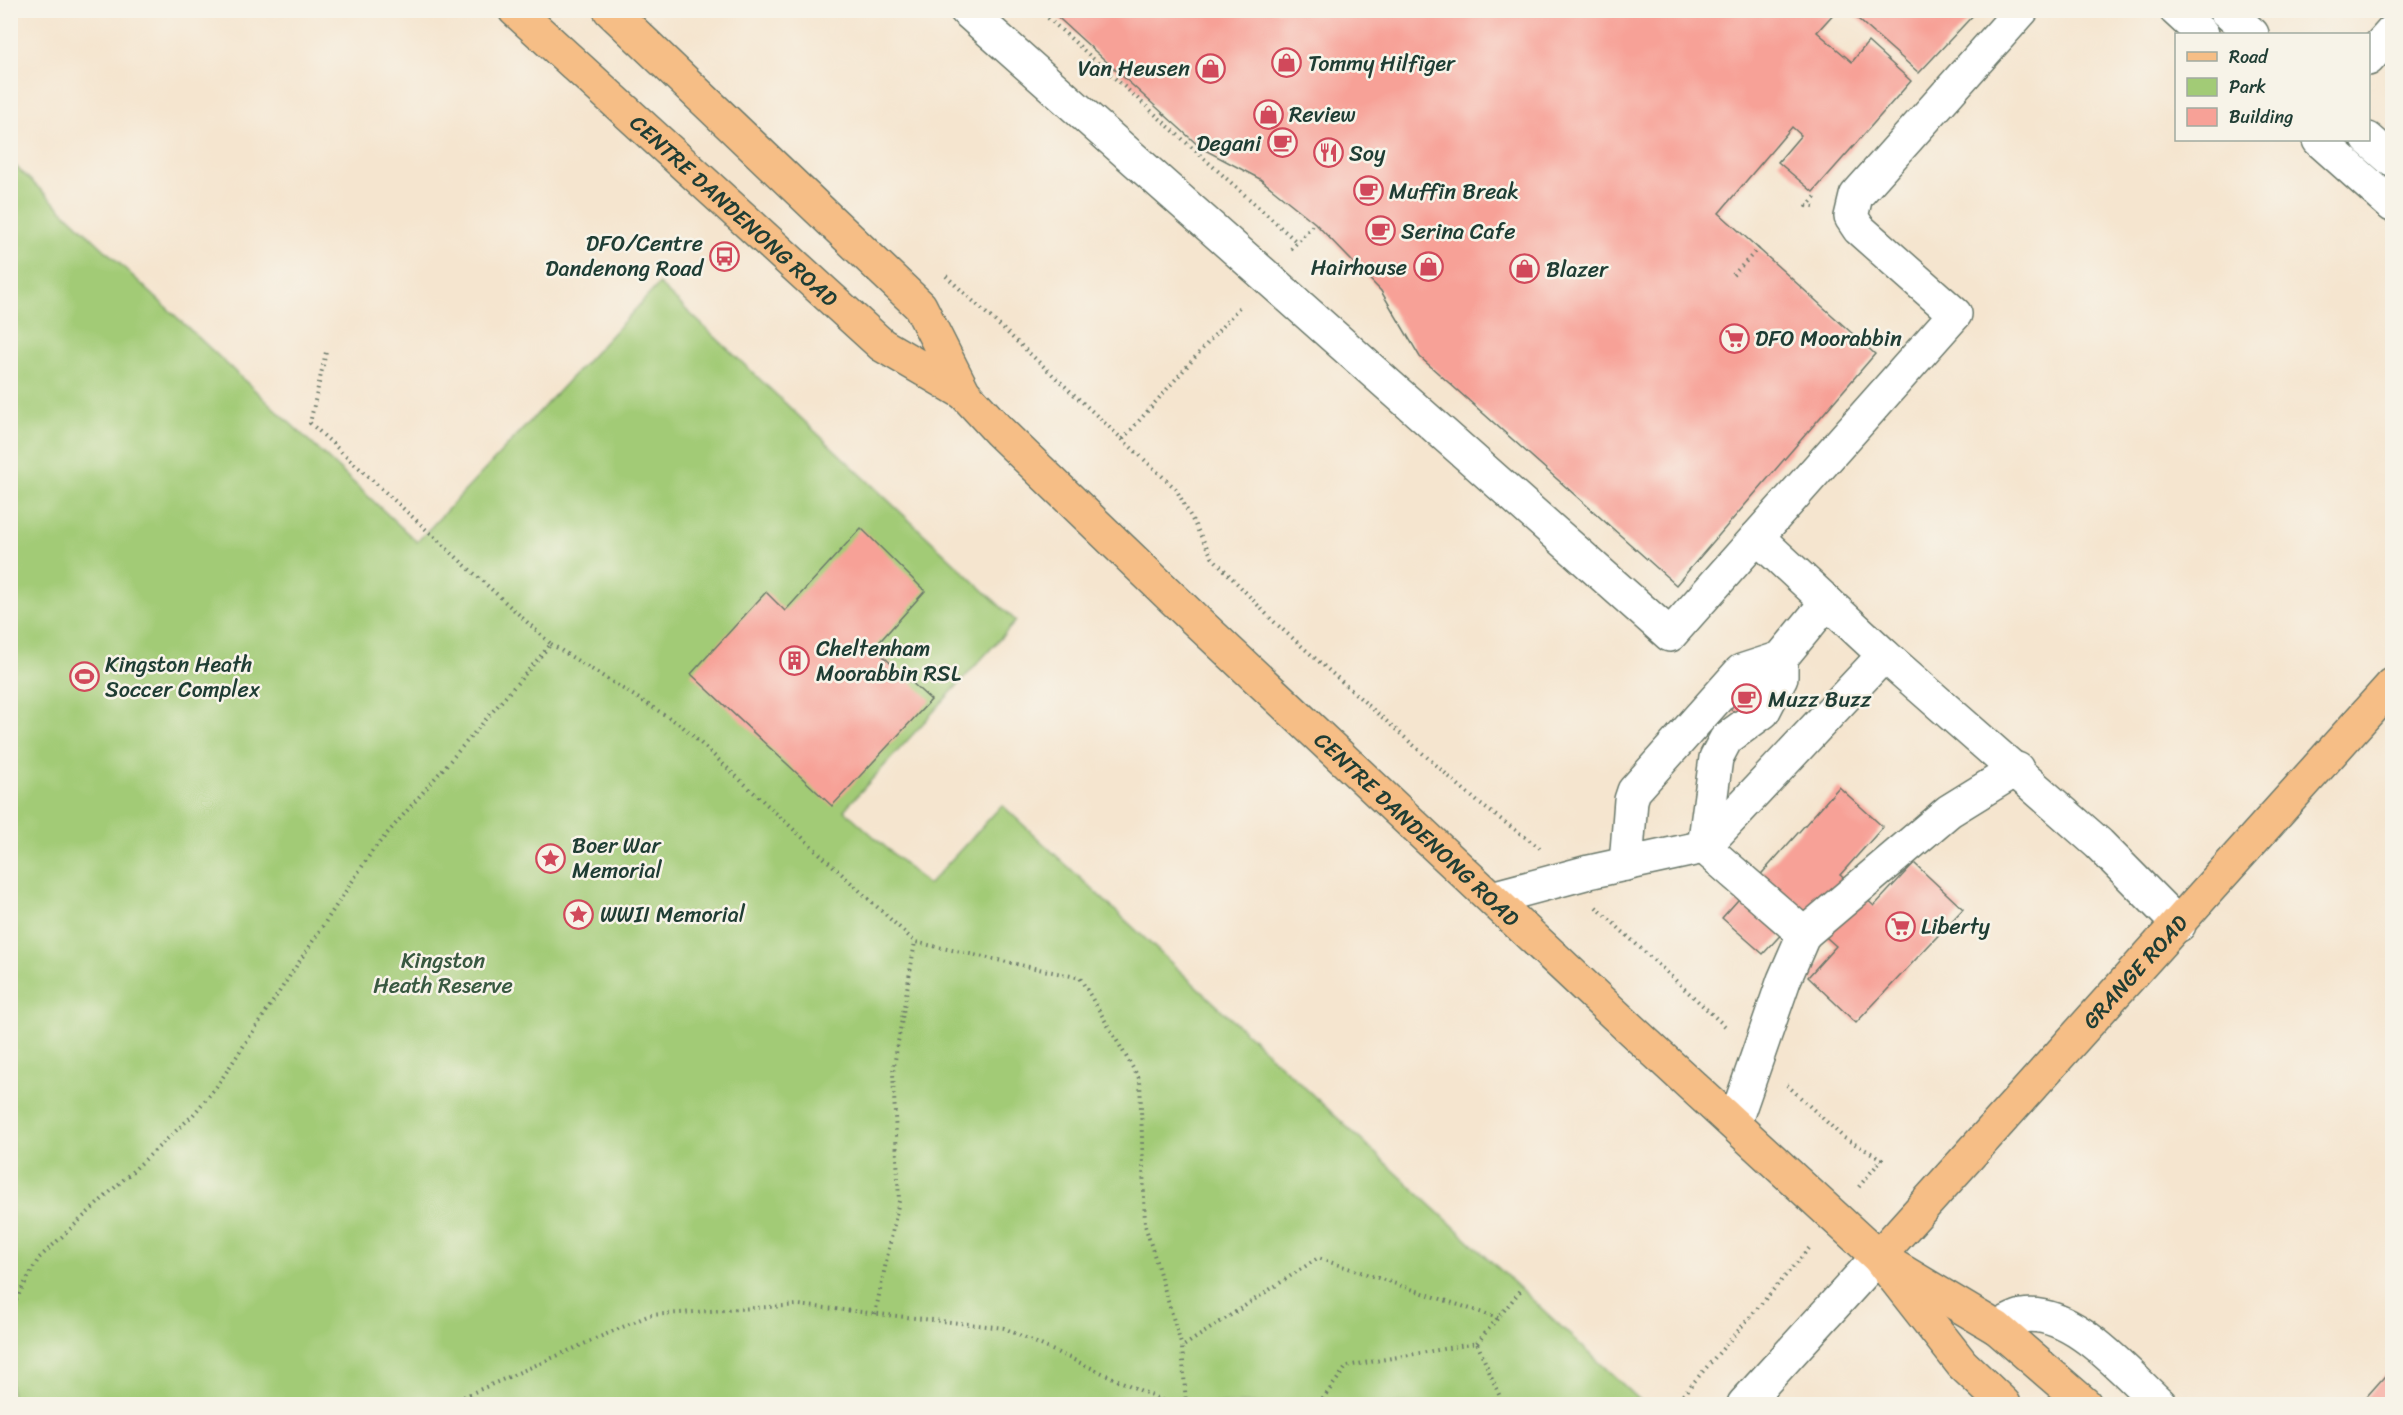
<svg xmlns="http://www.w3.org/2000/svg" width="2403" height="1415" viewBox="0 0 2403 1415" font-family="Sriracha,sans-serif">
<rect width="100%" height="100%" fill="#f7f3e8"/>
<filter id="ink" filterUnits="userSpaceOnUse"><feTurbulence type="fractalNoise" baseFrequency=".0167" numOctaves="2"/><feDisplacementMap in="SourceGraphic" scale="12" xChannelSelector="R" yChannelSelector="G"/><feConvolveMatrix kernelMatrix="1 2 1 2 8 2 1 2 1" color-interpolation-filters="sRGB"/></filter>
<filter id="wash" filterUnits="userSpaceOnUse"><feTurbulence type="fractalNoise" baseFrequency=".008" numOctaves="4" result="noise"/><feDisplacementMap in="SourceGraphic" scale="24" xChannelSelector="R" yChannelSelector="G"/><feGaussianBlur stdDeviation="1.35" result="paint"/><feColorMatrix in="noise" values="0 0 0 0 0 0 0 0 0 0 0 0 0 0 0 0 0 1.4 0 .05"/><feComposite in="paint" operator="in"/></filter>
<g filter="url(#wash)">
<rect width="100%" height="100%" fill="#f5e5cf"/>
<polygon fill="#a2cb76" stroke="#608455" stroke-width="1.5" points="11,162 417,542 659,284 1016,621 844,810 928,885 1002,805 1644,1404 11,1404"/>
<g id="blocks">
<g fill="#f7a197">
<polygon points="1050,10 1837,10 1817,32 1852,62 1868,42 1911,81 1813,192 1778,162 1801,135 1792,127 1719,213 1875,354 1676,585 1420,357 1381,291 1315,223 1260,179 1201,148"/>
<polygon points="1852,10 1978,10 1919,73 1850,12"/>
<polygon points="861,528 925,591 874,648 931,700 832,806 691,674 766,592 785,611"/>
<polygon points="1753,678 1767,692 1743,719 1726,706"/>
<polygon points="1839,787 1883,827 1840,875 1874,906 1914,863 1963,909 1856,1023 1808,977 1836,946 1800,914 1763,954 1722,918"/>
<polygon points="2392,1368 2392,1404 2360,1404"/>
</g>
</g>
</g>
<g filter="url(#ink)">
<use href="#blocks" fill-opacity="0" stroke="#6a786a" stroke-width="1.5"/>
<g fill="none" stroke-linecap="round" stroke-linejoin="round">
<defs>
<g id="minor">
<polyline points="966,10 1670,635 1955,314 1859,229 1851,217 1856,196 2022,10"/>
<polyline points="2176,10 2202,34"/>
<polyline points="2225,10 2252,34"/>
<polyline points="2368,59 2392,32"/>
<polyline points="2368,139 2392,160"/>
<polyline points="2319,140 2392,205"/>
<polyline points="1884,655 2099,844 2179,925"/>
<polyline points="1704,847 1716,758 1726,739 1763,712 1781,677 1781,658"/>
<polyline points="1704,847 1804,934"/>
<polyline points="1626,864 1631,800 1634,791 1741,671 1781,658 1827,602"/>
<polyline points="1492,898 1589,872 1704,847 1884,655 1757,537"/>
<polyline points="1734,1124 1784,980 1804,934 1949,811 2017,769"/>
<path d="M1997,1328C2004,1324 2014,1318 2022,1316C2073,1308 2126,1374 2160,1404"/>
<polyline points="1744,1404 1878,1257"/>
</g>
<g id="major">
<path id="s1" d="M515,10L882,345L964,393"/>
<path id="s2" d="M610,10L920,306L964,393L999,431L1188,613L1626,1025L1878,1257L1962,1364L2004,1404"/>
<path id="s3" d="M1878,1257L2392,685"/>
<polyline points="1895,1267 1997,1328 2085,1404"/>
</g>
</defs>
<use href="#minor" stroke="#6a786a" stroke-width="36"/>
<use href="#major" stroke="#6a786a" stroke-width="36"/>
<g stroke="#6a786a" stroke-width="4" stroke-dasharray="1.5 4.5" stroke-linecap="butt">
<polyline points="1039,10 1297,242"/>
<polyline points="1814,207 1807,206 1817,195"/>
<polyline points="1291,249 1315,223"/>
<polyline points="1733,275 1759,248"/>
<polyline points="946,276 1176,489 1212,557 1272,620 1480,804 1540,848"/>
<polyline points="1123,439 1242,304"/>
<polyline points="551,644 681,725 915,942"/>
<polyline points="1596,907 1727,1028"/>
<polyline points="1787,1085 1844,1138 1882,1159 1857,1189"/>
<polyline points="10,1310 39,1258 193,1115 217,1086 373,850 551,644 310,423 326,352"/>
<polyline points="875,1314 899,1201 893,1072 915,942 1080,978 1140,1080 1145,1225 1182,1347"/>
<polyline points="1477,1343 1521,1290"/>
<polyline points="447,1404 650,1315 799,1305 1004,1328 1170,1404"/>
<polyline points="1186,1404 1182,1347 1318,1258 1498,1318"/>
<polyline points="1319,1404 1347,1366 1477,1343 1503,1404"/>
<polyline points="1675,1404 1811,1246"/>
</g>
<use href="#minor" stroke="#fff" stroke-width="33"/>
<use href="#major" stroke="#f6be86" stroke-width="33"/>
</g>
</g>
<defs>
<symbol id="shop-ring" viewBox="-11 -11 22 22"><circle r="9.5" fill="#f7f3e8" stroke="#d1495b" stroke-width="1.5"/><path d="M-5-2.5h2.3a2.7 3.5 0 0 1 5.4 0H5L5.5 6h-11ZM-1.5-2.5h3a1.5 2.3 0 0 0-3 0Z" fill="#d1495b"/></symbol>
<symbol id="cafe-ring" viewBox="-11 -11 22 22"><circle r="9.5" fill="#f7f3e8" stroke="#d1495b" stroke-width="1.5"/><path d="M-5.5-4.5H6V0H3Q3 3.5 0 3.5H-2.5Q-5.5 3.5-5.5 0ZM3-3.2v2h1.7v-2ZM-6 4.5H4V6H-6Z" fill="#d1495b"/></symbol>
<symbol id="restaurant-ring" viewBox="-11 -11 22 22"><circle r="9.5" fill="#f7f3e8" stroke="#d1495b" stroke-width="1.5"/><path d="M-5-6h1v4h1v-4h1v4h1v-4h1v5L-1.5 .5V6h-2V.5L-5-1ZM5-6V6H3V1.5H1.5Q1.5-4 5-6Z" fill="#d1495b"/></symbol>
<symbol id="bus-ring" viewBox="-11 -11 22 22"><circle r="9.5" fill="#f7f3e8" stroke="#d1495b" stroke-width="1.5"/><path d="M-5-6H5V4H4V6H2V4H-2V6H-4V4H-5ZM-3.5-4V0h7V-4ZM-3.5 1.2v1.5H-2V1.2ZM2 1.2v1.5H3.5V1.2Z" fill="#d1495b"/></symbol>
<symbol id="supermarket-ring" viewBox="-11 -11 22 22"><circle r="9.5" fill="#f7f3e8" stroke="#d1495b" stroke-width="1.5"/><path d="M-6-5.5h2.5l.6 2H6L4.5 2H-2.5L-4.4-4H-6ZM-1.5 3.2a1.3 1.3 0 1 0 .1 0ZM3 3.2a1.3 1.3 0 1 0 .1 0Z" fill="#d1495b"/></symbol>
<symbol id="building-ring" viewBox="-11 -11 22 22"><circle r="9.5" fill="#f7f3e8" stroke="#d1495b" stroke-width="1.5"/><path d="M-4-6H4V6H1V3H-1V6H-4ZM-2.5-4.3h1.7v1.8h-1.7ZM.8-4.3h1.7v1.8H.8ZM-2.5-1h1.7V.8h-1.7ZM.8-1h1.7V.8H.8Z" fill="#d1495b"/></symbol>
<symbol id="stadium-ring" viewBox="-11 -11 22 22"><circle r="9.5" fill="#f7f3e8" stroke="#d1495b" stroke-width="1.5"/><path d="M0-5a6.5 5 0 1 0 0 10a6.5 5 0 1 0 0-10ZM-3.5-1.8h7v3.6h-7Z" fill="#d1495b"/></symbol>
<symbol id="sight-ring" viewBox="-11 -11 22 22"><circle r="9.5" fill="#f7f3e8" stroke="#d1495b" stroke-width="1.5"/><path d="M0-6L1.8-2.2L6-1.7L2.9 1.2L3.7 5.4L0 3.3L-3.7 5.4L-2.9 1.2L-6-1.7L-1.8-2.2Z" fill="#d1495b"/></symbol>
</defs>
<g fill-rule="evenodd">
<use href="#shop-ring" x="1270" y="46" width="33" height="33"/>
<use href="#shop-ring" x="1194" y="52" width="33" height="33"/>
<use href="#shop-ring" x="1252" y="98" width="33" height="33"/>
<use href="#cafe-ring" x="1266" y="126" width="33" height="33"/>
<use href="#restaurant-ring" x="1312" y="136" width="33" height="33"/>
<use href="#cafe-ring" x="1352" y="174" width="33" height="33"/>
<use href="#cafe-ring" x="1364" y="214" width="33" height="33"/>
<use href="#bus-ring" x="708" y="240" width="33" height="33"/>
<use href="#shop-ring" x="1412" y="250" width="33" height="33"/>
<use href="#shop-ring" x="1508" y="252" width="33" height="33"/>
<use href="#supermarket-ring" x="1718" y="322" width="33" height="33"/>
<use href="#building-ring" x="778" y="644" width="33" height="33"/>
<use href="#stadium-ring" x="68" y="660" width="33" height="33"/>
<use href="#cafe-ring" x="1730" y="682" width="33" height="33"/>
<use href="#sight-ring" x="534" y="842" width="33" height="33"/>
<use href="#sight-ring" x="562" y="898" width="33" height="33"/>
<use href="#supermarket-ring" x="1884" y="910" width="33" height="33"/>
</g>
<g text-anchor="middle" dominant-baseline="central" stroke-width="5" stroke-linejoin="round" paint-order="stroke">
<g font-size="22" fill="#1f3d34" stroke="#f7f3e8" text-anchor="start">
<text x="1308" y="63">Tommy Hilfiger</text>
<text x="1190" y="68" text-anchor="end">Van Heusen</text>
<text x="1289" y="114">Review</text>
<text x="1261" y="143" text-anchor="end">Degani</text>
<text x="1349" y="153">Soy</text>
<text x="1389" y="191">Muffin Break</text>
<text x="1401" y="231">Serina Cafe</text>
<text x="703" y="243" text-anchor="end">DFO/Centre<tspan x="703" dy="25">Dandenong Road</tspan></text>
<text x="1407" y="267" text-anchor="end">Hairhouse</text>
<text x="1546" y="269">Blazer</text>
<text x="1755" y="338">DFO Moorabbin</text>
<text x="816" y="648">Cheltenham<tspan x="816" dy="25">Moorabbin RSL</tspan></text>
<text x="105" y="664">Kingston Heath<tspan x="105" dy="25">Soccer Complex</tspan></text>
<text x="1768" y="699">Muzz Buzz</text>
<text x="572" y="845">Boer War<tspan x="572" dy="25">Memorial</tspan></text>
<text x="600" y="914">WWII Memorial</text>
<text x="1921" y="926">Liberty</text>
</g>
<g font-size="22" fill="#1f3d34" stroke="#f7f3e8">
<text stroke="none"><textPath href="#s1" startOffset="297">CENTRE DANDENONG ROAD</textPath></text>
<text stroke="none"><textPath href="#s2" startOffset="1155">CENTRE DANDENONG ROAD</textPath></text>
<text stroke="none"><textPath href="#s3" startOffset="384">GRANGE ROAD</textPath></text>
</g>
<g font-size="22" fill="#395941" stroke="#f7f3e8">
<text x="443" y="960">Kingston<tspan x="443" dy="25">Heath Reserve</tspan></text>
</g>
</g>
<rect width="2403" height="1415" fill="none" stroke="#f7f3e8" stroke-width="36"/>
<rect x="2175" y="33" width="195" height="108" fill="#f7f3e8" stroke="#a1aaa0" stroke-width="1.5"/>
<rect x="2187" y="52" width="30" height="9" fill="#f6be86" stroke="#a1aaa0" stroke-width="1.5"/>
<text x="2229" y="63" font-size="18" fill="#1f3d34">Road</text>
<rect x="2187" y="78" width="30" height="18" fill="#a2cb76" stroke="#a1aaa0" stroke-width="1.5"/>
<text x="2229" y="93" font-size="18" fill="#1f3d34">Park</text>
<rect x="2187" y="108" width="30" height="18" fill="#f7a197" stroke="#a1aaa0" stroke-width="1.5"/>
<text x="2229" y="123" font-size="18" fill="#1f3d34">Building</text>
</svg>
